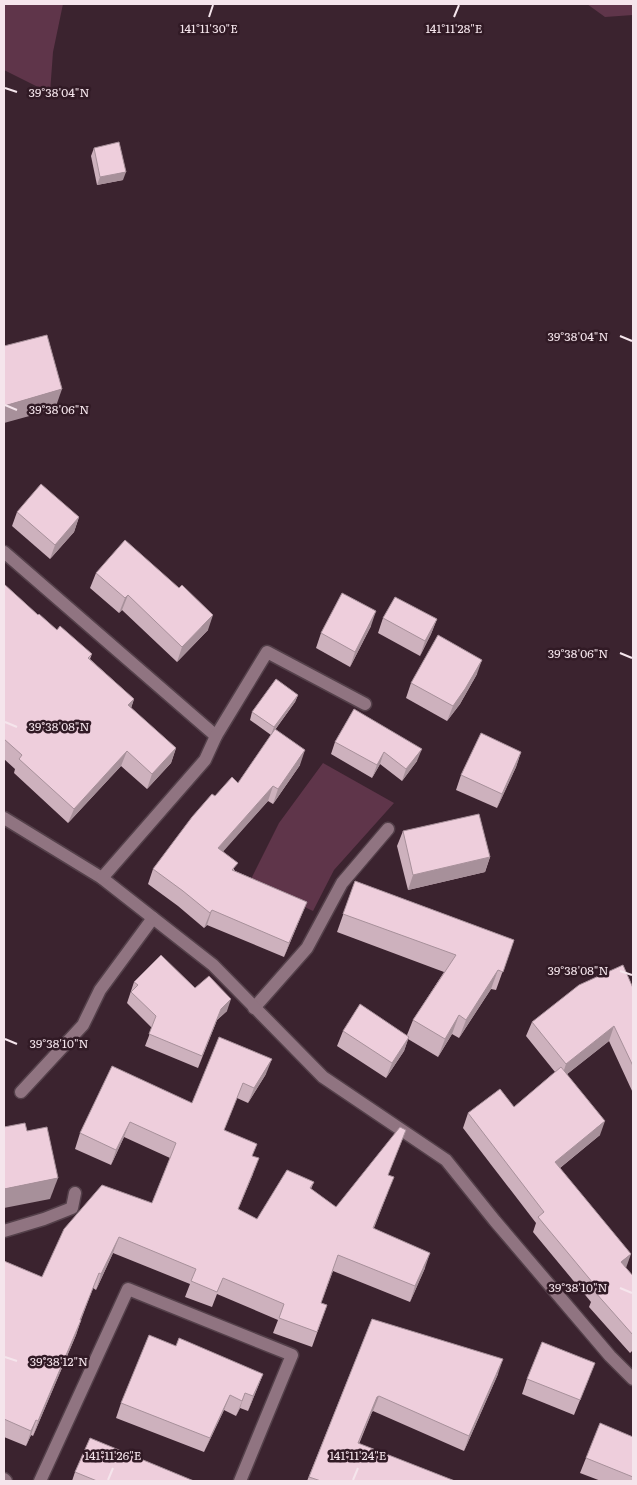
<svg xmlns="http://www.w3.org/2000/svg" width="637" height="1485" viewBox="0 0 637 1485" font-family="Literata,serif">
<rect width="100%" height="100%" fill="#3b232f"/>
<g fill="#5f354a">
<polygon points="4,4 63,4 53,52 50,93 4,70"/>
<polygon points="587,4 633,4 633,15 605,17"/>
<polygon points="323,763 394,803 334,870 313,911 250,881 279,823"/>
</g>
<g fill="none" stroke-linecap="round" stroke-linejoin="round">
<defs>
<g id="lane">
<polyline points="254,1008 307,948 342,883 388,829"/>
<polyline points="21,1092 83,1025 100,990 153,918"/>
<polyline points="4,1231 44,1219 72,1208 75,1193"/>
</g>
<g id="street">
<polyline points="4,552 216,736"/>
<polyline points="4,818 102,878 213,965 323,1077 446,1160 495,1221 610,1356 633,1379"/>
<polyline points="102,878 205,760 216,736 267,652 365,704"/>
<polyline points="40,1481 128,1289 292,1355 240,1481"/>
</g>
<polyline id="secondary" points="4,1479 6,1481"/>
</defs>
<use href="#lane" stroke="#54404a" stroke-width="15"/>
<use href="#street" stroke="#54404a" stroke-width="15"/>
<use href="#secondary" stroke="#54404a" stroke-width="15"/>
<use href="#lane" stroke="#907481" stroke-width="12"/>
<use href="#street" stroke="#907481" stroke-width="12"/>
<use href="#secondary" stroke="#907481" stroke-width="12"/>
</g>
<g fill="#cdb1bd">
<polygon points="94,148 123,180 97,185 91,156"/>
<polygon points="17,512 79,517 74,532 50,559 12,526"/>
<polygon points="96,573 208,630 177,662 122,610 119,613 90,588"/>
<polygon points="4,584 38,615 57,630 92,654 90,659 134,699 131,708 176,748 171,763 147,789 121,766 68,823 14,773 15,769 4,759"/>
<polygon points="383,618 437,619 431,634 420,656 378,633"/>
<polygon points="371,626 350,667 316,648 321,633"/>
<polygon points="477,674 460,704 447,721 406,698 411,683"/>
<polygon points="298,695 295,702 275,730 300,765 273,804 268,801 223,851 235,871 307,902 284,957 207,925 204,928 178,906 148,884 153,869 215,796 238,783 271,735 250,720 252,712"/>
<polygon points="354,709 417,761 402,781 380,764 372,778 331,754 335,742"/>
<polygon points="521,752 516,767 497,808 456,790 461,775"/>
<polygon points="403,831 490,857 485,872 408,890 397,846"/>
<polygon points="355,881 514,940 496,990 491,989 459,1038 452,1034 438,1057 408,1039 404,1051 386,1078 337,1046 343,1031 407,1035 413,1020 444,972 337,932"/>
<polygon points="134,982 195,988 227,1011 217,1020 198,1068 145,1046 152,1028 127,1003"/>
<polygon points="633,988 633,1093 609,1041 567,1074 600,1135 560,1168 626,1268 633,1276 633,1350 630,1353 589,1307 591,1302 533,1232 536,1223 463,1128 468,1113 514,1107 555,1072 526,1036 532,1022"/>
<polygon points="266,1074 248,1103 237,1098 224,1130 253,1156 253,1174 238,1209 257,1219 314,1182 311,1189 336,1207 406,1130 388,1175 388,1192 374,1228 425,1268 410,1302 333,1271 321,1303 327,1305 312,1347 273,1333 278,1320 217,1294 212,1307 185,1297 190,1284 113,1253 96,1290 93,1288 81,1320 76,1335 33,1436 31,1435 26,1446 4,1437 4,1261 42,1277 152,1203 170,1158 124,1137 111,1165 75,1149 80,1133 192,1103"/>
<polygon points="372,1319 498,1374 464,1451 373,1411 372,1412 359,1444 455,1481 307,1481"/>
<polygon points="176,1346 263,1374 257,1389 248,1411 240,1408 236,1416 224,1410 204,1452 116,1418 121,1403"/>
<polygon points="589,1378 574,1415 522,1394 527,1379"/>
<polygon points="633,1437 633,1481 601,1481 580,1473 586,1458"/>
<polygon points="75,1472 194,1481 72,1481"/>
</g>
<g fill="#a7909a">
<polygon points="126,172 123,180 97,185 100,177"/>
<polygon points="62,389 55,409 4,423 4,406"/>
<polygon points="79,517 74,532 50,559 55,545"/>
<polygon points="128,595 122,610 119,613 125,598"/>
<polygon points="376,611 371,626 350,667 355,652"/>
<polygon points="213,615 208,630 177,662 182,647"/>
<polygon points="437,619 431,634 420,656 425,641"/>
<polygon points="482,660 477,674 460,704 447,721 453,706"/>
<polygon points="298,695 295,702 271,735 274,727"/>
<polygon points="134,699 129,714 128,705"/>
<polygon points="176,748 171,763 147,789 152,774"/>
<polygon points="422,749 417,761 402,781 406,769"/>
<polygon points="305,750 300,765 273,804 278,789"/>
<polygon points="127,751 121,766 68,823 74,809"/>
<polygon points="384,752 380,764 372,778 377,765"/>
<polygon points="521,752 516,767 497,808 502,794"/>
<polygon points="273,786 268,801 213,863 218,848"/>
<polygon points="490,857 485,872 408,890 413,875"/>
<polygon points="307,902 301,916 284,957 289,943"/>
<polygon points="212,910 207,925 204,928 210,913"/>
<polygon points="498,970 491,989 459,1038 466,1020"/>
<polygon points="231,999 227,1011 217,1020 198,1068 221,1009"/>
<polygon points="459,1015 452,1034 438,1057 445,1039"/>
<polygon points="614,1026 609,1041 561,1079 566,1064"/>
<polygon points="409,1037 404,1051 386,1078 392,1063"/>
<polygon points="272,1059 266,1074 248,1103 254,1088"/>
<polygon points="605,1121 600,1135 550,1176 555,1162"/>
<polygon points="130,1122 124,1137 111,1165 116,1150"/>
<polygon points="259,1158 253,1174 232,1224 238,1209"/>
<polygon points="58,1178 50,1199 4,1208 4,1189"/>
<polygon points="119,1237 113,1253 96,1290 101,1274"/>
<polygon points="430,1253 425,1268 410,1302 415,1286"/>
<polygon points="631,1254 626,1268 621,1262"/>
<polygon points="81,1320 76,1335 33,1436 38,1421"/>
<polygon points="503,1359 498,1374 464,1451 469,1436"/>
<polygon points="263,1374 257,1389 248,1411 253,1396"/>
<polygon points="245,1393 240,1408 236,1416 242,1401"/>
<polygon points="230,1395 224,1410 204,1452 210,1438"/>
<polygon points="379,1396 373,1411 372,1412 352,1458 377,1397"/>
<polygon points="36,1420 31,1435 26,1446 31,1431"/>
</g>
<g fill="#eecedc" stroke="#a7909a">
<polygon points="119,142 126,172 100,177 94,148"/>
<polygon points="47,335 62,389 4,406 4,346"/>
<polygon points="41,484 79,517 55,545 17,512"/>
<polygon points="125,540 179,588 182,585 213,615 182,647 128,595 125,598 96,573"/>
<polygon points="4,584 38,615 39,614 57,630 60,626 92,654 88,658 134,699 128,705 176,748 152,774 127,751 74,809 19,759 22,755 4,739"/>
<polygon points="342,593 376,611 355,652 321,633"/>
<polygon points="395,597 437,619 425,641 383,618"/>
<polygon points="438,635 482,660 465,689 453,706 411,683"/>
<polygon points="276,679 298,695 274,727 252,712"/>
<polygon points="354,709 422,749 406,769 384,752 377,765 335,742"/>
<polygon points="275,729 305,750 278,789 273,786 218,848 238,863 232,870 307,902 289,943 212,910 210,913 183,891 153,869 192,817 212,794 215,796 232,777 238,783"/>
<polygon points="481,733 521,752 502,794 461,775"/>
<polygon points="479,814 490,857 413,875 403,831"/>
<polygon points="355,881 514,940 503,972 498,970 466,1020 459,1015 445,1039 413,1020 456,955 343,914"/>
<polygon points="161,955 195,988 209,976 231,999 221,1009 202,1056 149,1034 156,1016 131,992 138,985 134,982"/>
<polygon points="623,965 633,988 633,1066 614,1026 566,1064 532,1022 579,985"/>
<polygon points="360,1004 409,1037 392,1063 343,1031"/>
<polygon points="219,1037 272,1059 254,1088 243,1083 224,1130 257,1144 252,1156 259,1158 238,1209 257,1219 287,1170 314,1182 310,1188 336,1207 400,1127 406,1130 388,1175 394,1177 373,1228 430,1253 415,1286 338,1255 321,1303 327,1305 317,1332 279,1318 284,1304 223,1278 217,1292 191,1281 196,1269 119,1237 101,1274 99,1273 80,1320 81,1320 38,1421 36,1420 31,1431 4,1419 4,1261 42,1277 64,1229 102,1185 152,1203 176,1143 130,1122 116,1150 80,1133 112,1066 192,1103"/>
<polygon points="561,1067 605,1121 555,1162 631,1254 621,1262 633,1276 633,1335 595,1292 598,1289 538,1217 544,1212 468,1113 500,1089 514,1107"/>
<polygon points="25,1123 27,1131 47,1127 58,1178 4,1189 4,1127"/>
<polygon points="372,1319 503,1359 469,1436 379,1396 377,1397 358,1443 455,1481 321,1481 309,1477"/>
<polygon points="149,1335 176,1346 179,1338 263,1374 253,1396 245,1393 242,1401 230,1395 210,1438 121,1403"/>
<polygon points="542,1342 595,1363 580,1400 527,1379"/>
<polygon points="600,1423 633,1437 633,1477 586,1458"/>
<polygon points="90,1438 194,1481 97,1481 75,1472"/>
</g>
<path fill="none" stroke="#f5e5ec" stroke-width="2" d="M209,17L213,5M454,17L459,5M5,88L17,92M620,336L632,341M5,405L17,410M620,653L632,658M5,722L17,727M620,971L632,975M5,1039L17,1044M620,1288L632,1293M5,1357L17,1361M108,1480L113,1468M353,1480L358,1468"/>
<g font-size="12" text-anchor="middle" fill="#f5e5ec" stroke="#311a25" stroke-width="5" stroke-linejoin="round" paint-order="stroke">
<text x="209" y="33">141°11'30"E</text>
<text x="454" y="33">141°11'28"E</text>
<text x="59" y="97">39°38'04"N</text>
<text x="578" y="341">39°38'04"N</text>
<text x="59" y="414">39°38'06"N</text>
<text x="578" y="658">39°38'06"N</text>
<text x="59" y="731">39°38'08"N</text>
<text x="578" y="975">39°38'08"N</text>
<text x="59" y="1048">39°38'10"N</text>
<text x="578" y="1292">39°38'10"N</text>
<text x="59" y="1366">39°38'12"N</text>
<text x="113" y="1460">141°11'26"E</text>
<text x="358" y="1460">141°11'24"E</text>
</g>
<rect width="637" height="1485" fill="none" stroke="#f5e5ec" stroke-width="10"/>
</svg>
